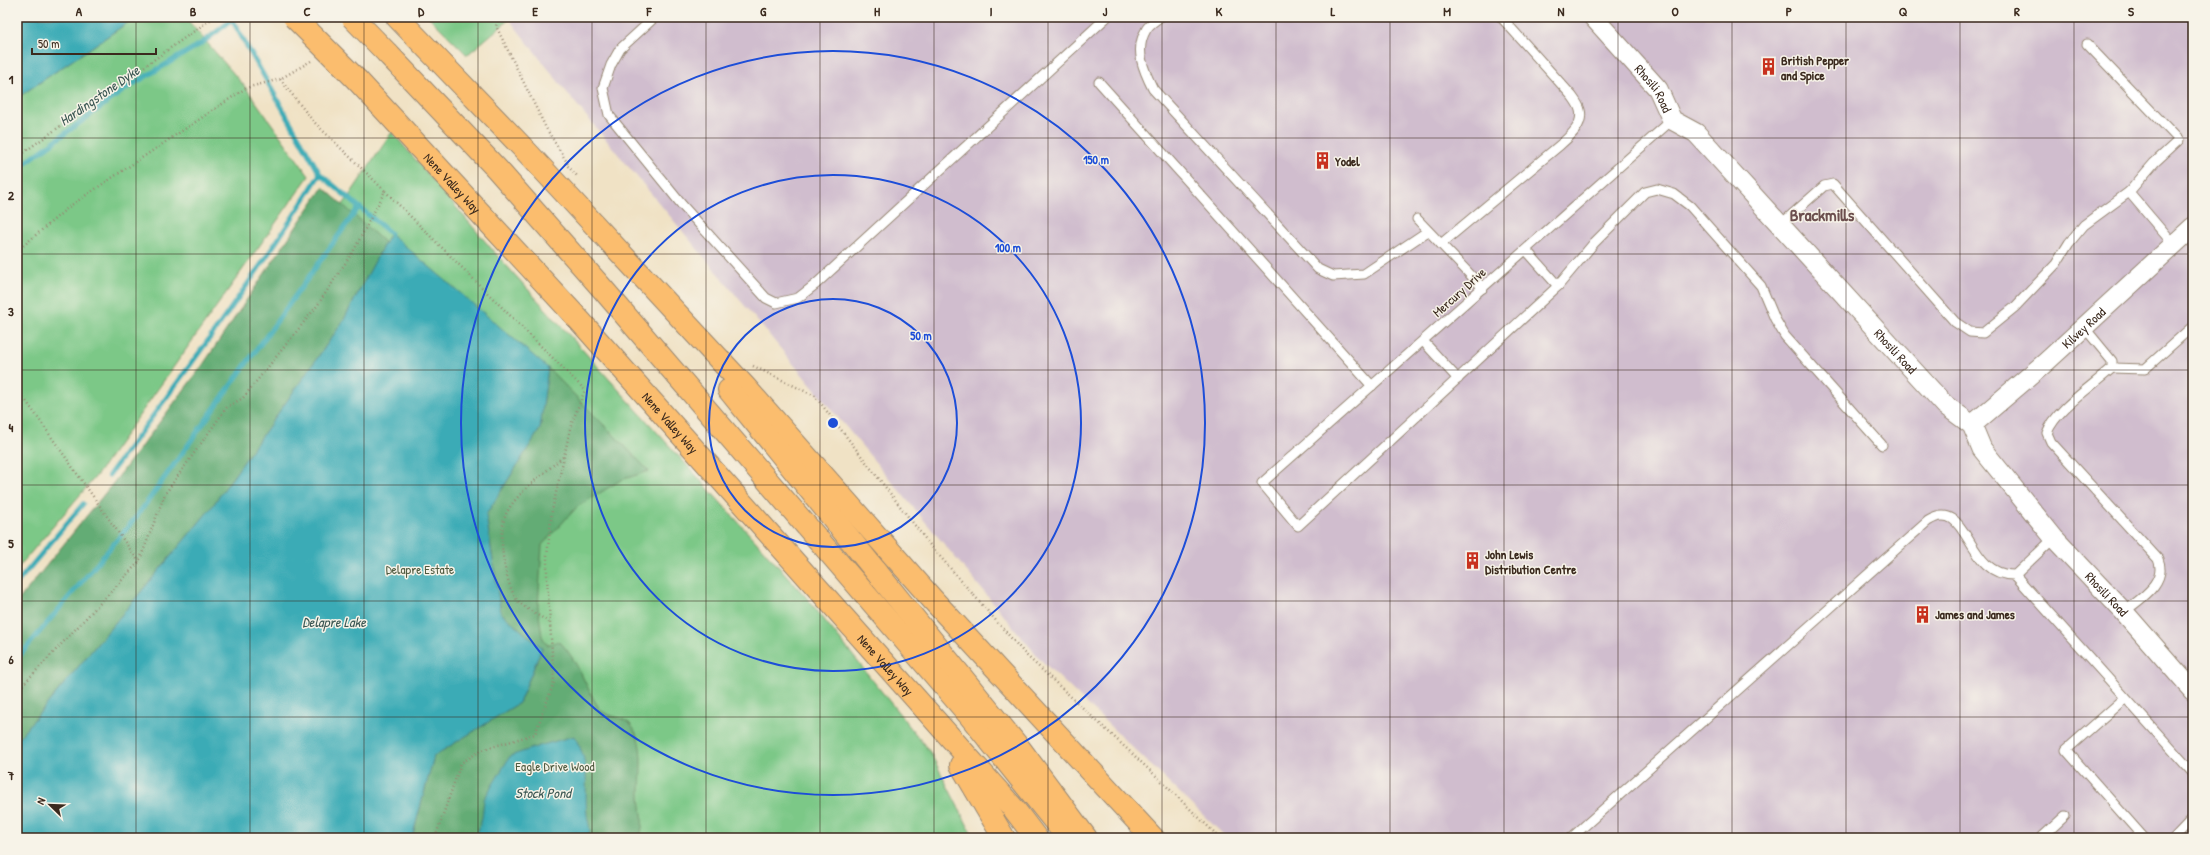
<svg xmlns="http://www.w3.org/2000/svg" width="2210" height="855" viewBox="0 0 2210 855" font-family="'Patrick Hand',sans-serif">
<rect width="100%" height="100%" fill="#f7f3e8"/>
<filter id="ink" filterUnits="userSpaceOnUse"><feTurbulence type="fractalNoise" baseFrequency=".025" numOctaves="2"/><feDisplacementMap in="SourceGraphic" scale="8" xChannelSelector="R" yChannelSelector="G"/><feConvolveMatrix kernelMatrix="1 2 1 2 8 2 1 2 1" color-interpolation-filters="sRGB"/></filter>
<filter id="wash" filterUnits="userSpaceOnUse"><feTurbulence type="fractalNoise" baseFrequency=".012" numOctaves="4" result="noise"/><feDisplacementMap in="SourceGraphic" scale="16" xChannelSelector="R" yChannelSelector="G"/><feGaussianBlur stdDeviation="0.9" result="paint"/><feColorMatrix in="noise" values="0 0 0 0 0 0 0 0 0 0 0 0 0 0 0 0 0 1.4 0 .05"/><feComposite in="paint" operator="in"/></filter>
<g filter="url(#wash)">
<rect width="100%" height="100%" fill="#f0e2c5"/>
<polygon fill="#d0bdce" points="512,17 2193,17 2193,838 1227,838 1040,659 572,99 509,19"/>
<g fill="#7bc887" stroke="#5b7952">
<polygon points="136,17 185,17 246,88 309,176 97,475 17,569 17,98"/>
<polygon points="429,17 512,17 467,55"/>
<polygon points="392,132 496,254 806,597 930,752 974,838 17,838 17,653 316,245"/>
</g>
<g fill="#64ac74" stroke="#506b49">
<polygon points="323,187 385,243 342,323 211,508 17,740 17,602 118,477 202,366"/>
<path d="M548,368L649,471L621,480L577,507L542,545L538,607L542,636L547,645L559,641C579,661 584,685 599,708C605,717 621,716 629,723C646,740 640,773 640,793C640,809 646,823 639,838H412L434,756L519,703L542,648L501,613L486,515L540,429Z"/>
</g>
<g fill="#3aabb6" stroke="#3a6a6a">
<polygon points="17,17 136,17 17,98"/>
<polygon points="390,233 548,368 540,429 486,515 501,613 542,648 519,703 434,756 412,838 17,838 17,740 211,508 342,323"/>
<path d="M574,736C592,765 584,783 587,814C588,824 592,829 588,838H476L482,818L484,799L510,756L542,745Z"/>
</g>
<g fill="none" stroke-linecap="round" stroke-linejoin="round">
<g stroke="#3aabb6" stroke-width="5">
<polyline points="232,20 320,174 390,233"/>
<polyline points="17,169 128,87 202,43 236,17"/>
<path d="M109,475C182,377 255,279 320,174"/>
<polyline points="17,583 83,504"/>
<polyline points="17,659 137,516 359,207"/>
</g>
</g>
</g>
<g filter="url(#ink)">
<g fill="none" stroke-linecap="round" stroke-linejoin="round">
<defs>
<g id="lane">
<polyline points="655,17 620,49 611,65 603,88 609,115 682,205 766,298 776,303 798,298 816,284 1107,17"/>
<path d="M1160,17C1155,21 1148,25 1146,30C1134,50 1144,71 1153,89L1318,269L1333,276L1364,274L1428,231"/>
<polyline points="2087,44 2179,140 2154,163 2129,192 2174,245"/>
<polyline points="1099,82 1372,386"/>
<polyline points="1417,219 1483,288"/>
<polyline points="1780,225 1824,186 1833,184 1955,322 1970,332 1983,333 2015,307 2056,264 2069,243 2084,225 2129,192"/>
<path d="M1441,244L1560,145C1569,137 1584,125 1580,110C1579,106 1575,100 1572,96L1501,17"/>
<polyline points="1526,250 1558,286 1298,526 1262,483 1672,120"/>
<polyline points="1558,286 1594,243 1645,192 1657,189 1674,194 1690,206 1761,286 1775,319 1785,336 1882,445"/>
<path d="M2084,327L2112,361V368C2093,386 2056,409 2047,433L2051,442L2158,559C2168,583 2140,599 2124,612"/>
<polyline points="1423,341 1458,379"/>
<polyline points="2112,368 2145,369 2193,326"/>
<polyline points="2015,575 2193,773"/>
<polyline points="2125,698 2066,750 2144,838"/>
<path d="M1571,838L1928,521C1970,495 1964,577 2015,575L2054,538"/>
<polyline points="2041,838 2065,816"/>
<polyline points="2174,838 2193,818"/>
</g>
<g id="street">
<path id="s1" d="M1593,17L1658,89L1672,120L1696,133L1945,405L1972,425L1982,449L2054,538L2124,612L2193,691"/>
<path id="s2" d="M1972,425L2046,362L2193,227"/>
</g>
<g id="highway">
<polyline points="397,17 524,149 746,388 933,600 1153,838"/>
<polyline points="388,54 497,169 601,287 970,716 1068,838"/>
<path id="s3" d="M358,81L581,322L1014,809L1036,838"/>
<polyline points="729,390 1020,749 1086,838"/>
<polyline points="961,765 1004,838"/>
</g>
</defs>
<use href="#lane" stroke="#968672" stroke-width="11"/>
<use href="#street" stroke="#968672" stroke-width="21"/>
<use href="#highway" stroke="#968672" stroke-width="24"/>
<g stroke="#968672" stroke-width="2.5" stroke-dasharray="1 3" stroke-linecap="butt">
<polyline points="499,17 496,26 546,128 568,164"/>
<polyline points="17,157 214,17"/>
<polyline points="565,163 578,177"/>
<polyline points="385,191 585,390 571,425 552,511 547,556 547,578 554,682 535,734 482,750 461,763 435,838"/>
<polyline points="17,251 70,206 246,88 280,79"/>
<polyline points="753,366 815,396 930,545 1026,655 1156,776 1220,838"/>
<polyline points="17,388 139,562"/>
<path d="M549,622C542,617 522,607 517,600C504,581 497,535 506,514C516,493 546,472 564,456"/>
<polyline points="17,691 139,562 165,494 227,407 243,398 317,306 354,250 385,191 313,121 280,79 311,61"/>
</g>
<use href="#lane" stroke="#fff" stroke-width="9"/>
<use href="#street" stroke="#fff" stroke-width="19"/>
<use href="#highway" stroke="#fbbd6e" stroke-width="22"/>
<defs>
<g id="highway-bridge">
<polyline points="294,17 358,81"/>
<polyline points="352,17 388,54"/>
</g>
</defs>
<use href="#highway-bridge" stroke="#968672" stroke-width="24" stroke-linecap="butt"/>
<use href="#highway-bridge" stroke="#fbbd6e" stroke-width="22"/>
</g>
</g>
<path fill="none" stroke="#3b2a1e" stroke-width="1" stroke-opacity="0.55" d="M136,17V838M250,17V838M364,17V838M478,17V838M592,17V838M706,17V838M820,17V838M934,17V838M1048,17V838M1162,17V838M1276,17V838M1390,17V838M1504,17V838M1618,17V838M1732,17V838M1846,17V838M1960,17V838M2074,17V838M17,138H2193M17,254H2193M17,370H2193M17,485H2193M17,601H2193M17,717H2193"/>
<g fill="none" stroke="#1d4ed8" stroke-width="2">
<circle cx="833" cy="423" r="124"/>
<circle cx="833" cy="423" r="248"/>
<circle cx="833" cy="423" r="372"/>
</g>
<defs>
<symbol id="building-bare" viewBox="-9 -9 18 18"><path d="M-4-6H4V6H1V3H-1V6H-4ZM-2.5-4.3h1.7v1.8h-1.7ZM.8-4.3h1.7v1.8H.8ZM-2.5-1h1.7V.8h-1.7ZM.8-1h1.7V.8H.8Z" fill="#c8321e" stroke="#f7f3e8" stroke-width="2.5" paint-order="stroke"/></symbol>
</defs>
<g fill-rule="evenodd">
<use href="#building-bare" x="1756" y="54" width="25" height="25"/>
<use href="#building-bare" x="1310" y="148" width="25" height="25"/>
<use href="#building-bare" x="1460" y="548" width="25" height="25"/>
<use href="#building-bare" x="1910" y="602" width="25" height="25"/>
</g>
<g text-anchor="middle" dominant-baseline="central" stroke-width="3" stroke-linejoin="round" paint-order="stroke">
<g font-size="13" font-weight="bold" fill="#3b2a1e" stroke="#f7f3e8" text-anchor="start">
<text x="1781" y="60">British Pepper<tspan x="1781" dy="15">and Spice</tspan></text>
<text x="1335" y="161">Yodel</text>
<text x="1485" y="554">John Lewis<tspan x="1485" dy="15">Distribution Centre</tspan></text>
<text x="1935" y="614">James and James</text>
</g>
<g font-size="13" fill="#3b2a1e" stroke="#f7f3e8">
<text stroke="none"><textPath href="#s1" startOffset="94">Rhosili Road</textPath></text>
<text stroke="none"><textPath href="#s3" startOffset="139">Nene Valley Way</textPath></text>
<text transform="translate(1459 292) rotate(-42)">Mercury Drive</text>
<text stroke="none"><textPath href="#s2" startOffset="148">Kilvey Road</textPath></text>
<text stroke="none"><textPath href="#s1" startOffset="454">Rhosili Road</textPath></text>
<text stroke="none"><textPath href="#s3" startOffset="463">Nene Valley Way</textPath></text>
<text stroke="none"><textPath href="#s1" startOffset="778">Rhosili Road</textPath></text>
<text stroke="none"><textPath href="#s3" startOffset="787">Nene Valley Way</textPath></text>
</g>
<g font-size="13" fill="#4e593e" stroke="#f7f3e8">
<text x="420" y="569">Delapre Estate</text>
<text x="555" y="766">Eagle Drive Wood</text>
</g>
<g font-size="14" font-style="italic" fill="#3b5753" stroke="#f7f3e8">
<text transform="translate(99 95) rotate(-35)">Hardingstone Dyke</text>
<text x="334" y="621">Delapre Lake</text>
<text x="543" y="792">Stock Pond</text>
</g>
<g font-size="17" font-weight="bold" fill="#6c4f4e" stroke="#f7f3e8">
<text x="1822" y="214">Brackmills</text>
</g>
</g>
<circle cx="833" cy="423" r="6" fill="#1d4ed8" stroke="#f7f3e8" stroke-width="2"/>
<g font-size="12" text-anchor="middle" font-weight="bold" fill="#1d4ed8" stroke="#f7f3e8" stroke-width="3" stroke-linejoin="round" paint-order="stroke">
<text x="1096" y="164">150 m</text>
<text x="1008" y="252">100 m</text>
<text x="921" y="340">50 m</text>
</g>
<rect width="2210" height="855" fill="none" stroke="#f7f3e8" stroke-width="44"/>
<g transform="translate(50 805) rotate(293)" stroke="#f7f3e8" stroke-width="3" paint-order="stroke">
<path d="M0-3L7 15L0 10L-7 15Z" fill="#3b2a1e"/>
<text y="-6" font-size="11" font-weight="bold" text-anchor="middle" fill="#3b2a1e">N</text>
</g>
<path d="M32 48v6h124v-6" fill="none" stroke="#3b2a1e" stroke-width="2"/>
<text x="38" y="48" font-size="12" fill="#3b2a1e" stroke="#f7f3e8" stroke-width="3" paint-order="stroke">50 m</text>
<rect x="22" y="22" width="2166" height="811" fill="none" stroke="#3b2a1e" stroke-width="1.5"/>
<g font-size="13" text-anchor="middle" font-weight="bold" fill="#3b2a1e">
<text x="79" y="16">A</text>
<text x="193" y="16">B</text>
<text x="307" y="16">C</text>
<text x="421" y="16">D</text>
<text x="535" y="16">E</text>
<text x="649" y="16">F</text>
<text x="763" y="16">G</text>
<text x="877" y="16">H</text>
<text x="991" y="16">I</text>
<text x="1105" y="16">J</text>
<text x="1219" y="16">K</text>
<text x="1333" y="16">L</text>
<text x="1447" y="16">M</text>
<text x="1561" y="16">N</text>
<text x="1675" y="16">O</text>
<text x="1789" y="16">P</text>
<text x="1903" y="16">Q</text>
<text x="2017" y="16">R</text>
<text x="2131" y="16">S</text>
<text x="11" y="84">1</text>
<text x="11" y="200">2</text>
<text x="11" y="316">3</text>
<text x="11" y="432">4</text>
<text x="11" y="548">5</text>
<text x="11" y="664">6</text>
<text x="11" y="780">7</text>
</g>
</svg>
